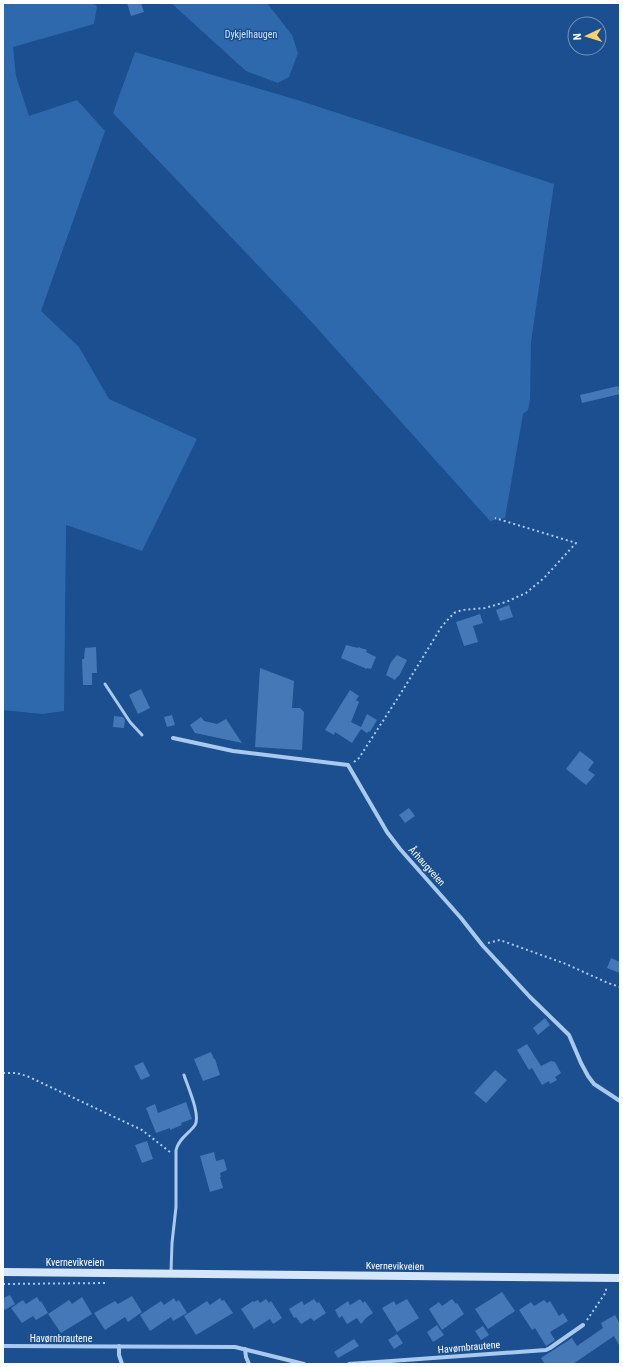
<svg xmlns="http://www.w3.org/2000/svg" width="623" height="1367" viewBox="0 0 623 1367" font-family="'Roboto Condensed',sans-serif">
<rect width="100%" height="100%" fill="#1b4f8f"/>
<g fill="#2e69ad">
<polygon points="3,3 92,3 97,6 94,24 13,47 16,76 29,116 77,100 105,131 41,311 79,347 109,399 197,439 142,551 66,525 64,711 42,714 3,710"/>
<polygon points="171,3 267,3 292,35 298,53 289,77 278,83 246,71"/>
<polygon points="135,52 304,102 554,184 531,342 530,400 528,410 523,414 505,518 490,521 308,318 113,113"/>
</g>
<g fill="#4478b7">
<polygon points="127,3 141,3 144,12 131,16"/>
<polygon points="618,386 620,394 582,403 580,395"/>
<polygon points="509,605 513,617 500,621 496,610"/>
<polygon points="480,614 483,623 473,626 478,642 464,646 456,622"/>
<polygon points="346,645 358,648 358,647 367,650 366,652 376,657 371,669 367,668 367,669 341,658"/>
<polygon points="96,647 97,673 92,673 92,685 83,685 82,659 84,659 85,648"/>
<polygon points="397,655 407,660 399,676 398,676 395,680 386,675 391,662"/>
<polygon points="260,668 294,681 292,708 300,708 304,712 302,750 255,747"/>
<polygon points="141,689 150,708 138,714 129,695"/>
<polygon points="350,690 359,696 356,700 359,702 351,722 361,727 367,714 377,720 370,732 369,731 367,733 361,729 352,743 335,732 334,735 325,730"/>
<polygon points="172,715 175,725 167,727 164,717"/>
<polygon points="114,716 123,717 125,720 124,728 113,727"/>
<polygon points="201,717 204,721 217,724 226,719 242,743 195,733 190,725"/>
<polygon points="580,751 594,762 588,770 595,775 586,785 566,769"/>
<polygon points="409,808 415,816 405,823 399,815"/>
<polygon points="611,958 620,962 620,973 607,968"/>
<polygon points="545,1018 550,1025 538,1035 533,1028"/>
<polygon points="527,1044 541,1066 551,1061 555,1062 561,1073 555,1077 557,1080 550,1084 549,1081 542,1085 532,1068 529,1070 517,1050"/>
<polygon points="211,1052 214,1059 215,1059 220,1075 203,1081 194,1059"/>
<polygon points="143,1062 150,1076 141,1080 134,1066"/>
<polygon points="495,1070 507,1080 486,1103 474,1093"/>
<polygon points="186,1102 192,1119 181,1123 182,1125 170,1130 170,1128 156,1133 146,1108 155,1104 158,1113"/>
<polygon points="147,1141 153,1159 142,1163 135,1145"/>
<polygon points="214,1152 216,1161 224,1159 227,1170 220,1173 221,1177 220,1177 223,1188 210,1192 200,1156"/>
<polygon points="502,1292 515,1311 488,1329 475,1309"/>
<polygon points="10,1295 15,1304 3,1311 3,1298"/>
<polygon points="132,1296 142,1312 128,1322 125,1317 105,1330 94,1313 115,1301 118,1304"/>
<polygon points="37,1297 40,1302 41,1301 48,1313 36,1320 33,1316 22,1323 11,1308 23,1300 26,1304"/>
<polygon points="82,1297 92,1314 61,1333 48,1314 69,1300 72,1304"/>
<polygon points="174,1298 176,1302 179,1300 187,1313 173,1321 171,1317 150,1331 140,1315 161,1301 164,1305"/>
<polygon points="220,1298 222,1301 224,1300 233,1313 196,1335 184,1316 207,1301 210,1305"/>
<polygon points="266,1299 269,1303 271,1301 282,1318 273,1324 270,1319 254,1329 241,1309 253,1301 254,1302 258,1300 260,1303"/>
<polygon points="314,1299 317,1303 319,1302 326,1313 314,1321 311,1318 301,1324 296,1317 294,1318 289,1309 302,1301 304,1305"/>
<polygon points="360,1299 363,1303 365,1301 373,1313 366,1318 361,1324 357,1318 347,1324 342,1316 339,1318 335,1310 348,1301 350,1305"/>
<polygon points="407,1299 419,1318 397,1332 382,1308 394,1301 396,1305"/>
<polygon points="452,1299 456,1304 457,1303 464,1314 442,1330 429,1309 439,1302 442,1306"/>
<polygon points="544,1300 547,1303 550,1301 559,1316 563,1313 568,1321 550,1332 555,1340 546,1346 535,1328 532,1330 519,1310 531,1302 534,1306"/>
<polygon points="615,1315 620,1324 620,1347 614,1336 573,1364 545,1364 541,1358 572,1338 577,1346 603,1328 601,1323"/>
<polygon points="437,1325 444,1335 433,1342 427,1332"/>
<polygon points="483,1326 489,1335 481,1340 475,1331"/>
<polygon points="397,1334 403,1343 394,1349 388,1340"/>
<polygon points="354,1339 359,1346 338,1358 334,1352"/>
</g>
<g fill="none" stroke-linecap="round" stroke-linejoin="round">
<g stroke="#a9c9ee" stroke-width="2" stroke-dasharray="2 3" stroke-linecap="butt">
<polyline points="354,762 359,758 401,693 442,626 454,613 462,610 485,608 506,602 526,593 544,578 576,543 495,518"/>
<polyline points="488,943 500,940 566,964 608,983 620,987"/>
<polyline points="3,1073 16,1073 27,1076 142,1130 170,1152"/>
<polyline points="3,1284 108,1283"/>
<polyline points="587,1320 606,1292 606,1286"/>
</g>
<g stroke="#a9c9ee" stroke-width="3">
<polyline points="105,684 130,722 142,735"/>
<path d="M171,1272L172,1243L176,1207V1150C179,1138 189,1134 195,1125C201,1115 187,1085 184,1075"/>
</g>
<g stroke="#a9c9ee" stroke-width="4">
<polyline points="173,738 233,751 348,765 387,832 400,849 461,918 483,946 530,997 569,1035 581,1063 588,1076 594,1084 620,1101"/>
<polyline points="3,1346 235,1347 304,1364"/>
<polyline points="119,1346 119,1355 122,1364"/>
<polyline points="245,1349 246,1357 249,1364"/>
<polyline points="349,1364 546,1350 550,1348 583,1325"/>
</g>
<polyline stroke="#d6e6fa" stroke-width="8" points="3,1272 620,1278"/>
</g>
<g text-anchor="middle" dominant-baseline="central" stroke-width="3" stroke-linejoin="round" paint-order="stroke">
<g font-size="10" fill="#cfe3fa" stroke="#1b4f8f">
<text x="251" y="34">Dykjelhaugen</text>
</g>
<g font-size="10" fill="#fff" stroke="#1b4f8f">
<text transform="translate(427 866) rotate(48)">Århaugveien</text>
<text x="75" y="1262">Kvernevikveien</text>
<text transform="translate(395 1266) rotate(1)">Kvernevikveien</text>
<text x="61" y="1338">Havørnbrautene</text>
<text transform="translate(469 1347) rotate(-5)">Havørnbrautene</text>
</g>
</g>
<rect width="623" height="1367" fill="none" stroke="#ffffff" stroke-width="8"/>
<g transform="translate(587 36) rotate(266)"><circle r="19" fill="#1b4f8f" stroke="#7695bc"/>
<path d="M0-3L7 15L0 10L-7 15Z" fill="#ffd166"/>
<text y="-6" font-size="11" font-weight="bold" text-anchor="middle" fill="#ffffff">N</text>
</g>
</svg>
